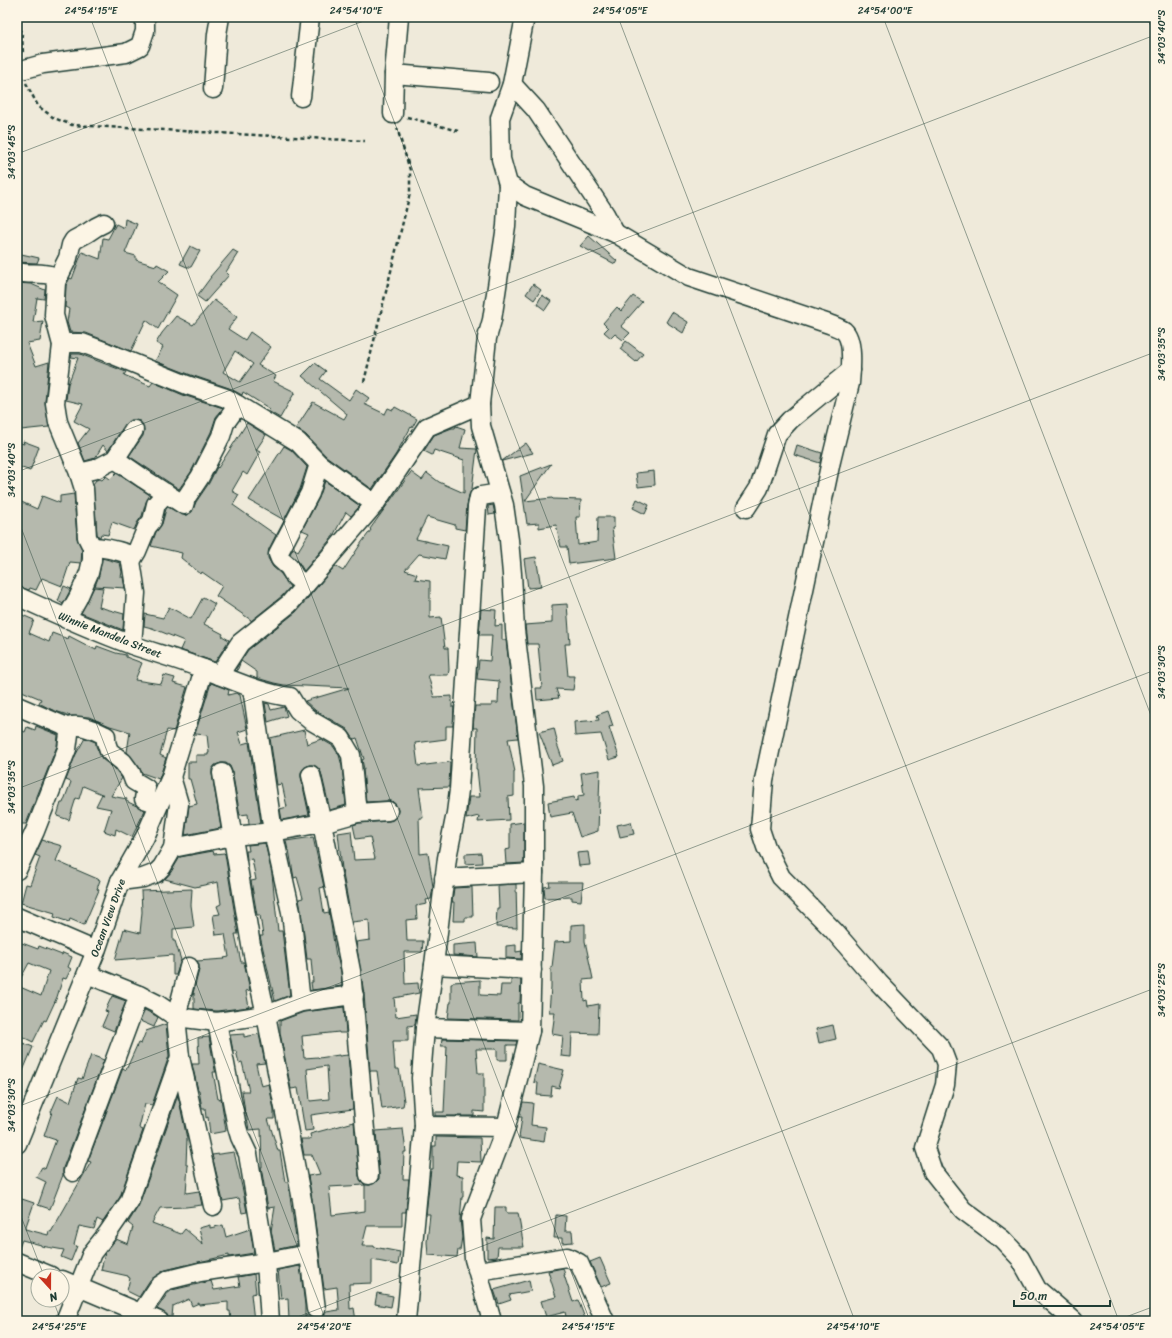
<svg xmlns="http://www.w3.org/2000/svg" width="1172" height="1338" viewBox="0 0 1172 1338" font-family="Sriracha,sans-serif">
<rect width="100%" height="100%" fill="#efeada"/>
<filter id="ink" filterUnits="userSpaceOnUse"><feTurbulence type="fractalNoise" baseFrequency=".025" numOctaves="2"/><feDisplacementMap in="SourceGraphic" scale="8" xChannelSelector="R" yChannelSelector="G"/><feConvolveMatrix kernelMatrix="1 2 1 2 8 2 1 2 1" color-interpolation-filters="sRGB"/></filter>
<g filter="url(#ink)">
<g fill="#b5b9ad" stroke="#1f3d34" fill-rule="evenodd">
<polygon points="125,219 137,224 125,253 136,256 136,260 156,266 157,264 169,271 158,282 177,295 158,329 146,320 131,351 86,333 70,332 67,322 69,309 65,307 66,285 70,278 72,279 82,252 100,259 103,238 108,239 116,224 124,228"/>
<polygon points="589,236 617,261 615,264 580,246"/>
<polygon points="190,246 200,251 191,267 187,267 180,264"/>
<polygon points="233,250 238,253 226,272 229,275 205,302 197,296 211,277 210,277"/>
<polygon points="17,253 39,258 37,263 17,262"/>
<polygon points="17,283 31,284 45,290 44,299 37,298 33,322 43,321 40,341 27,343 36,366 49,362 45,402 49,427 21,430 17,404 17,308 20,296 17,295"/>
<polygon points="533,284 541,290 534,300 526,294"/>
<polygon points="542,295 551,301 545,310 537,304"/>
<polygon points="633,296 642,302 621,326 630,333 623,340 615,334 611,338 604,332 608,328 603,323 617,307 621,311"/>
<path d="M214,300L237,317L228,329L245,340L250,332L271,347L258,365L276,376L273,381L295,392L280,418L268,411L270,409L243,392L242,395L229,388L191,375L155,361L163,347L156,343L162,333L176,316L193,325ZM235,351L253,364L240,382L223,372Z"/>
<polygon points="672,312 688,322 683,333 666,322"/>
<polygon points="626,341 643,354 636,362 620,349"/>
<polygon points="72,354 80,354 126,372 124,375 150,386 153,382 183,395 223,408 216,417 211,432 191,472 179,489 129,456 143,436 144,431 143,425 140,421 135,420 130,420 125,424 108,451 103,445 95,458 85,461 78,443 89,429 74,421 83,404 66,400 68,384 78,358 71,357"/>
<polygon points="315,363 326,371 320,379 349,400 356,389 369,398 364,404 385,414 388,408 393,410 395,407 417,419 412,428 411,427 396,454 372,489 326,456 306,435 296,428 313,402 344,419 347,414 302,376"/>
<polygon points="247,423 266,435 256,450 260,452 247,475 243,472 232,491 239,495 233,505 276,535 269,549 268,558 273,567 281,574 290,587 282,596 251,621 251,620 216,596 222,586 202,572 201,574 181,558 182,553 151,546 156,532 162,524 166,509 168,507 183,515 187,515 192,512 196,502 209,483 217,467 218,468"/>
<polygon points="456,426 465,429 460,448 477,449 472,489 469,495 467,505 465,530 455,528 455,525 427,517 416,539 448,546 445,559 419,554 405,570 417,574 415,579 430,581 430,618 441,617 445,648 448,648 449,670 448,675 428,675 434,697 452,696 452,707 454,707 453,726 446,726 446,739 415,743 418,766 450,762 449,787 419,788 423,818 419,818 420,854 428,853 433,887 431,899 426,900 427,904 416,906 417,919 406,920 407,941 423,941 422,952 404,952 405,984 418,983 419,993 394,998 396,1017 416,1014 415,1025 408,1026 408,1041 393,1041 395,1069 399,1069 404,1101 403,1106 382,1109 377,1071 370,1071 364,994 356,942 370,940 369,920 352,922 342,869 338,833 351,831 354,860 375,859 370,837 356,839 353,825 359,823 389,821 394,819 397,816 398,810 396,805 392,801 387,801 366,802 363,769 364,769 362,760 364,759 357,738 354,739 347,729 316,711 305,701 349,688 284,685 274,683 257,678 257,672 241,661 237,671 235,670 248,650 296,612 335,566 343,571 362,542 371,530 370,529 411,472 422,480 427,473 439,482 464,493 464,460 434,450 432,455 424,451 434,435 452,428 455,428"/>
<polygon points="23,441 39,447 30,471 17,466 17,442 24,444"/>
<polygon points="526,443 533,453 502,461"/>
<polygon points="797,445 822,453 820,463 794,455"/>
<polygon points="284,446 291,450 307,467 300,489 284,520 249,500"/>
<polygon points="551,464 525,501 552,498 553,499 581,500 580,517 576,517 578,545 597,542 598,517 614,517 614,528 612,528 616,558 569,564 567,547 561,547 556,525 539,528 539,523 527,524 520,476"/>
<polygon points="654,471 655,485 638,487 636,473"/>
<polygon points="116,473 150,495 146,502 142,516 137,523 134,530 112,522 108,535 101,534 100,537 99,537 97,534 93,484 96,480 100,479 102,480 106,476 110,479"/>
<polygon points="325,481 360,506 351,516 346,512 334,534 334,535 304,571 298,561 290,554 293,548 298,551 309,533 302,530 319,498"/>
<polygon points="74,494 77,538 82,549 81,563 70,562 62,586 42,578 36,590 30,588 29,590 17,586 17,500 37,509 42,496 60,503 60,496"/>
<polygon points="637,499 649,505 645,514 633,508"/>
<polygon points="493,505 495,514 489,515 488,506"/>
<polygon points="536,557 541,587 528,588 524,559"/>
<polygon points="102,558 120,563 122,572 121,577 123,577 125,588 95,586 99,575"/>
<polygon points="64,586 71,589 63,604 58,601"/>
<polygon points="94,587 103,588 99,607 124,614 123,630 81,613"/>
<polygon points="203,597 215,604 204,624 223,634 222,636 229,640 215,662 180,650 184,641 152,628 144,626 145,614 163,618 169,607 191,619"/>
<polygon points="567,604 570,644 565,644 568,676 575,676 573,690 556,689 559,698 537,700 536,688 542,688 538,644 527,644 525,625 552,623 552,605"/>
<polygon points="481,609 496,610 495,626 502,625 502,640 506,640 518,738 508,739 515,772 514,772 514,796 508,797 509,820 478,822 479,816 466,819 469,797 480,797 477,769 476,769 477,728 473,728 475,706 492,706 492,703 498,703 499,681 477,679 479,660 490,661 492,635 479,635"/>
<polygon points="20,614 34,620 29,633 49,642 52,633 68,639 69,636 96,650 97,646 116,653 126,655 126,657 142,663 135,680 161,684 164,675 175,678 173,683 187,687 174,731 167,730 160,755 166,758 159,779 142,773 139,767 127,752 130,732 110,726 89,717 71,716 52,710 39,703 41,699 17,689 19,685 17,685 17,622"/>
<polygon points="211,683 229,690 228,695 236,693 240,695 247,729 238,732 242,744 249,742 261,823 249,824 248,814 240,815 232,771 230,766 226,763 221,763 215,765 212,769 212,774 221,828 185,835 189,806 197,804 190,779 188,779 188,762 196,762 196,755 208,755 208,753 209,753 207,735 195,734"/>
<polygon points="265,703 269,704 271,710 284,707 287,716 268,722"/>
<polygon points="608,711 613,726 609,727 619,757 609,760 601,734 575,736 574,722 599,720 597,715"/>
<polygon points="36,726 58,735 57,746 26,824 21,824 17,822 17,729 25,732 27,727 35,730"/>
<polygon points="554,728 557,740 556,741 563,761 552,765 539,732"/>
<polygon points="304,730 307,744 321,739 333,746 339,755 342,766 346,805 330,810 321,772 318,768 314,765 309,765 304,768 301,772 301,777 309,815 282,820 280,809 287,807 282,784 277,785 270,738"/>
<polygon points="85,738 96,742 96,746 102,759 115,769 122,778 111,796 127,799 126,801 145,810 132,837 116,829 115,835 104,831 111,809 96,806 102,794 104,795 83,786 79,799 76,798 69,820 57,816 61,803 63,803 71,782 66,780 75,756"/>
<polygon points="600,770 598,831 580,837 572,813 550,817 548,802 574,797 575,801 578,800 578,796 584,795 581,773"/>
<polygon points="524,822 524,863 506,864 505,850 510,849 510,824"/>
<polygon points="631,822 634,834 620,837 617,825"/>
<polygon points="313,837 324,887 320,888 324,913 329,912 336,956 337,956 341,972 342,986 312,990 311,982 313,982 311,959 307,959 301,911 299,899 303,898 297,877 294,878 289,850 288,850 286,841"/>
<polygon points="42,840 62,846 56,861 100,880 97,889 99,890 84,925 70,919 69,922 54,917 55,913 21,903 26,884 30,885 40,857 35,855"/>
<polygon points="265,843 272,874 278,931 282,931 290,995 275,1001 260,936 263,936 260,915 257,915 251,881 256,880 252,859 247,860 246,851 249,851 248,845"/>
<polygon points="213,851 214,854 224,853 225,854 238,934 235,934 241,962 244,962 250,990 246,991 249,1007 217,1011 194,1009 194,993 192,997 199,970 199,965 197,961 225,959 224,958 229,957 225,934 216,935 213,915 220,914 217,906 221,904 218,882 195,887 165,879 171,872 180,857"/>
<polygon points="588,852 590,865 579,866 577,853"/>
<polygon points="481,853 482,863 465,864 465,854"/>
<polygon points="549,882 583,882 581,901 572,900 572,897 545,898 544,887 550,886"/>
<polygon points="516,884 517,928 496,927 497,908 499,908 498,885"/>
<polygon points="472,887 473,917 465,917 465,921 453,921 454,902 452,902 454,888"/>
<polygon points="192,889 191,905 194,927 173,929 173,941 175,941 181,960 176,975 173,975 173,955 115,960 124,929 140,933 142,912 141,891"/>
<polygon points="585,924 585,941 593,979 583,980 584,1001 587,1000 588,1006 599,1004 598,1034 572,1033 571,1057 561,1056 563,1036 552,1034 555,1012 549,1012 551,987 551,967 552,967 555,942 571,941 571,925"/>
<polygon points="22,943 38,949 39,946 62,955 63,953 72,957 68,967 71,969 66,979 63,978 57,997 46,1021 44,1020 33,1042 17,1034 17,994 20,987 41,996 49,971 29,963 17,985 17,954"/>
<polygon points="477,943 478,957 453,955 453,945"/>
<polygon points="516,945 516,952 522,951 521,959 506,958 506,946"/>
<polygon points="511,979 521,980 520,1003 518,1003 518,1020 448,1018 450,1003 451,1003 451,984 452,984 453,982 480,980 480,995 500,996 501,985 511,985"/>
<polygon points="112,996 126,1001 114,1031 102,1026 108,1012 105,1011"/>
<path d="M344,1007L346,1033H339V1032L302,1036L304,1058L318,1057L319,1058L339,1055V1056L348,1055L353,1109L311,1115L313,1130L305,1131L298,1088L291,1089L280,1033V1021L304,1012ZM327,1066L329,1099L310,1101L307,1069Z"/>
<polygon points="145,1010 158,1017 154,1027 140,1021"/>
<polygon points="166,1024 169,1056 152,1105 145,1104 139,1128 143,1130 120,1197 103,1222 97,1219 94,1229 79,1226 74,1245 77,1246 71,1261 61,1257 64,1250 41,1246 41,1245 22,1240 19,1248 17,1247 17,1213 22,1199 34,1203 25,1229 48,1235 49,1231 51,1232 91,1162 88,1161 123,1068 126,1070 138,1043 141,1044 146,1031"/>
<polygon points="833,1025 836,1039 819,1043 816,1029"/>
<polygon points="244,1034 244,1037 259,1034 265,1063 256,1064 261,1086 269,1084 274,1110 274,1119 268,1119 278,1151 280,1151 285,1182 288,1182 297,1245 275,1250 271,1231 275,1207 268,1208 261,1167 262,1167 261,1129 249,1130 246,1113 245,1113 244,1105 242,1091 249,1091 242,1062 239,1063 236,1051 233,1051 230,1035"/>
<polygon points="209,1037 215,1070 216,1072 213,1072 218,1099 221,1098 226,1131 210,1134 208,1117 206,1118 205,1108 202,1108 199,1090 198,1090 192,1064 199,1064 198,1038"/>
<polygon points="442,1039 517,1041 516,1045 507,1045 507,1060 497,1060 497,1049 476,1049 478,1073 484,1073 484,1112 474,1111 474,1116 435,1116 435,1112 444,1112 447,1046 441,1046"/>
<polygon points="23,1043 33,1047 17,1085 17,1056"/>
<polygon points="91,1055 104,1060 63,1168 63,1175 50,1209 38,1205 46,1182 36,1177 42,1167 45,1169 56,1140 44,1136 52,1112 51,1112 58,1096 70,1102 78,1078 82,1079"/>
<polygon points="538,1064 564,1070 559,1088 552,1086 551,1096 537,1095 538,1083 534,1082"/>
<polygon points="178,1095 187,1139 186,1165 188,1165 186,1193 199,1191 202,1205 186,1207 160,1208 152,1223 181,1234 185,1229 203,1244 199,1228 210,1225 210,1228 223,1225 226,1237 250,1229 254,1253 229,1257 229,1255 165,1270 150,1280 139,1297 127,1291 130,1278 128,1277 128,1276 101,1270 105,1253 116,1239 128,1244 133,1227 128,1223 139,1205"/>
<polygon points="523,1102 533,1103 531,1125 546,1127 544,1142 519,1138 522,1117 519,1117"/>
<polygon points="354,1122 359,1176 361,1181 365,1185 329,1187 332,1215 365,1211 365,1185 370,1185 375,1183 379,1179 379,1174 376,1131 403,1129 406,1152 404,1152 403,1179 409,1179 406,1212 402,1212 402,1226 367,1226 362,1246 374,1246 374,1247 400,1252 398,1265 372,1260 372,1283 349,1284 350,1309 354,1308 356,1321 306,1321 305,1316 308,1315 312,1319 318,1319 323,1317 326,1312 339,1310 337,1287 324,1289 312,1199 308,1176 320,1174 312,1155 304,1155 301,1139 311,1139 310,1134"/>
<polygon points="436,1137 480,1138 481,1162 457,1161 456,1175 463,1176 463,1197 462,1197 460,1220 462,1237 460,1250 458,1250 457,1257 428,1255 427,1242 430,1214 426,1214 431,1169 433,1169 433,1146 436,1146"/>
<polygon points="234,1152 243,1191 247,1212 242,1213 239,1198 223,1201 212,1155"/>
<polygon points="495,1207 506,1207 506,1213 518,1213 524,1247 498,1247 497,1257 487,1258 487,1238 494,1239"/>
<polygon points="556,1215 566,1216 565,1231 572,1231 573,1242 562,1243 562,1238 554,1238"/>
<polygon points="600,1258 611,1283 601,1287 590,1262"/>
<polygon points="300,1266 305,1305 305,1321 289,1321 288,1298 281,1299 278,1270"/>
<polygon points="563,1268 565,1275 564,1275 573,1302 578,1300 586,1321 567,1321 565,1312 546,1317 541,1301 556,1297 548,1271"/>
<polygon points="254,1274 256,1293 251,1294 254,1321 231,1321 230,1311 228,1311 228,1302 199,1305 199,1303 192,1306 189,1299 173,1306 172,1317 168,1317 163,1312 157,1309 167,1294 172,1290 211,1281 214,1290 240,1286 238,1277"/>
<polygon points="529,1280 531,1291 509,1295 511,1300 499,1304 494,1290"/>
<polygon points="377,1293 393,1296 391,1307 375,1304"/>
</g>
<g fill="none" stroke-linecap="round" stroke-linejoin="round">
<defs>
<g id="minor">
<path d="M525,17L512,84L500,118L501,159L508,184L525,196L615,233L689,277L829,324C834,326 840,328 844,331C854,340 851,370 850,383L831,461L764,780L760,829L766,847L781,877L834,931L879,983L941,1048L947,1064L945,1085L925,1148L933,1172L963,1210L1002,1239L1020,1258L1037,1289L1074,1321"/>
<polyline points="25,69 43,64 126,53 140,46 145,31 145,17"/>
<polyline points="394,74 489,82"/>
<polyline points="512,84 536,110 605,214 615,233"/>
<polyline points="213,89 217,34 220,17"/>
<polyline points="301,97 310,17"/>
<polyline points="393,114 394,74 399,17"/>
<path d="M17,272C29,275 43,272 53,276L56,282"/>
<polyline points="62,345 69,343 82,343 106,352 187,385 226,398 298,442 319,464 375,504"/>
<polyline points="115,459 144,479 184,505 186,498 200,477 221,436 225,423 238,405"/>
<polyline points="79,473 96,469 115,459 134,430"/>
<polyline points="746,508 759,488 777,434 790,420 851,370"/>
<path d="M92,547C105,547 116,550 128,554L131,561L136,593L132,645"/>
<polyline points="131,561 137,551 147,527 152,521 156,504 166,493"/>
<polyline points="305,585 295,577 289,567 280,559 278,554 310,493 319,464"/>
<path d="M17,602L19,597H17H19C56,614 94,631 132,645C161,655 191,663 219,675L240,643L289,604L375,504L427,427L480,404"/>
<polyline points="66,619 78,598 89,573 92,560 92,547 87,537 84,489 79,473 58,422 55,403 62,345 54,315 56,282 68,258 71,245 74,240 87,233 96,227 104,223"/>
<path d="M219,675C242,684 265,694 290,697L298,710L310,720L341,738L351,755L357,813"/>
<polyline points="252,688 273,832 291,912 301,1002"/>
<polyline points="17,706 62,725 67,728 69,734 67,749 35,831 17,870"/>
<path d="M67,728C76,722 95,730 104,735L106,736V742L109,751L123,762L131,773L134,781L146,788L144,799L159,804"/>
<polyline points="222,773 251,945 266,1015 302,1200 316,1309"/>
<polyline points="311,775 322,823 351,971 369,1175"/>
<polyline points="173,848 233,836 273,832 322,823 357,813 388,811"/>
<polyline points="444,878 534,873"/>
<polyline points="120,881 143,878 156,873 162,867 173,848 179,804 171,777"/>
<polyline points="17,917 96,951"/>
<polyline points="434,965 532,970"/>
<polyline points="189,967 176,1017 180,1057 213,1206"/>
<polyline points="87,974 139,995 157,1004 176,1017 217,1022 266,1015 301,1002 354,995"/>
<polyline points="217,1022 237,1127 240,1137 248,1154 266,1262 270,1321"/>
<polyline points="425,1028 530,1031"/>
<polyline points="424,1126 421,1078 425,1028 434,965 447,858 456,813 459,790 477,507 479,497 481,496 500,493"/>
<polyline points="17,1144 96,951 120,881 145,837 171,777 204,669"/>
<polyline points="73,1172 139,995"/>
<polyline points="17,1262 51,1276"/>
<polyline points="478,1271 567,1257 579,1263 605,1321"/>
<polyline points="62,1280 159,1321"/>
<polyline points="141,1313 159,1286 168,1280 200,1272 266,1262 308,1254"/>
<polyline points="65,1321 92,1253 107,1234 129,1202 180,1057"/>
<polyline points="406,1321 424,1126 506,1127"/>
<polyline points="492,1321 474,1259 471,1219 506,1127 530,1031 534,873 534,786 515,630 512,574 509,540 504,505 481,426 480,404 487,338 492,320 506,226 508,184"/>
</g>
</defs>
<use href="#minor" stroke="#1f3d34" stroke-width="21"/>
<g stroke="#1f3d34" stroke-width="2.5" stroke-dasharray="4 3" stroke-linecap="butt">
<polyline points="17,21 22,35 23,54"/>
<polyline points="26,83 38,106 54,118 72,125 365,141"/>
<polyline points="407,117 458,131"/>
<polyline points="364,382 410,193 410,170 397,128"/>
</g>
<use href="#minor" stroke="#fcf5e5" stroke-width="18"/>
</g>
</g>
<path fill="none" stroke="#1f3d34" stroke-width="1" stroke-opacity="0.45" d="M90,17L590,1321M354,17L855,1321M618,17L1119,1321M883,17L1155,726M1147,17L1155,37M17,154L374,17M17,472L1155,35M17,517L326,1321M17,789L1155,352M17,1107L1155,670M17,1206L44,1276M53,1300L61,1321M287,1321L1155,988M1115,1321L1155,1306"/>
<g text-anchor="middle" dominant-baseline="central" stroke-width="4" stroke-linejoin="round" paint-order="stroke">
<g font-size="11" fill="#1f3d34" stroke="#fcf5e5">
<text transform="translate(110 635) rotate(21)">Winnie Mandela Street</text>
<text transform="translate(108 918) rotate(-70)">Ocean View Drive</text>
</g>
</g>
<rect width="1172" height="1338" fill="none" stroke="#fcf5e5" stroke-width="44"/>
<g transform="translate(50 1288) rotate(159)"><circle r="19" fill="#fcf5e5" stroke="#a4ab9e"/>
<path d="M0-3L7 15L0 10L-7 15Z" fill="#c8321e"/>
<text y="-6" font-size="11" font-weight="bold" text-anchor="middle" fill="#1f3d34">N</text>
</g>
<path d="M1014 1300v6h96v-6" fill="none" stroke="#1f3d34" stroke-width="2"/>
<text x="1020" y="1300" font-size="12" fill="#1f3d34" stroke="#fcf5e5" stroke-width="3" paint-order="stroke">50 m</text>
<rect x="22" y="22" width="1128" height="1294" fill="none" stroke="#1f3d34" stroke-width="1.5"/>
<g font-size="10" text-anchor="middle" fill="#1f3d34">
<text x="91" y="14">24°54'15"E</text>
<text x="356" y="14">24°54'10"E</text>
<text x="620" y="14">24°54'05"E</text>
<text x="885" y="14">24°54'00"E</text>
<text transform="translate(1161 37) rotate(-90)" y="4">34°03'40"S</text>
<text transform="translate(11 152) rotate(-90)" y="4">34°03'45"S</text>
<text transform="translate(1161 354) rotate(-90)" y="4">34°03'35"S</text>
<text transform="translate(11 470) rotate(-90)" y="4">34°03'40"S</text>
<text transform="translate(1161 672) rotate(-90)" y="4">34°03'30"S</text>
<text transform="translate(11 787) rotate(-90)" y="4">34°03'35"S</text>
<text transform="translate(1161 990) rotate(-90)" y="4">34°03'25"S</text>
<text transform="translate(11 1105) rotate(-90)" y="4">34°03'30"S</text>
<text x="59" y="1330">24°54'25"E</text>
<text x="324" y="1330">24°54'20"E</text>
<text x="588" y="1330">24°54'15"E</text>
<text x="853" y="1330">24°54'10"E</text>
<text x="1117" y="1330">24°54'05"E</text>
</g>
</svg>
